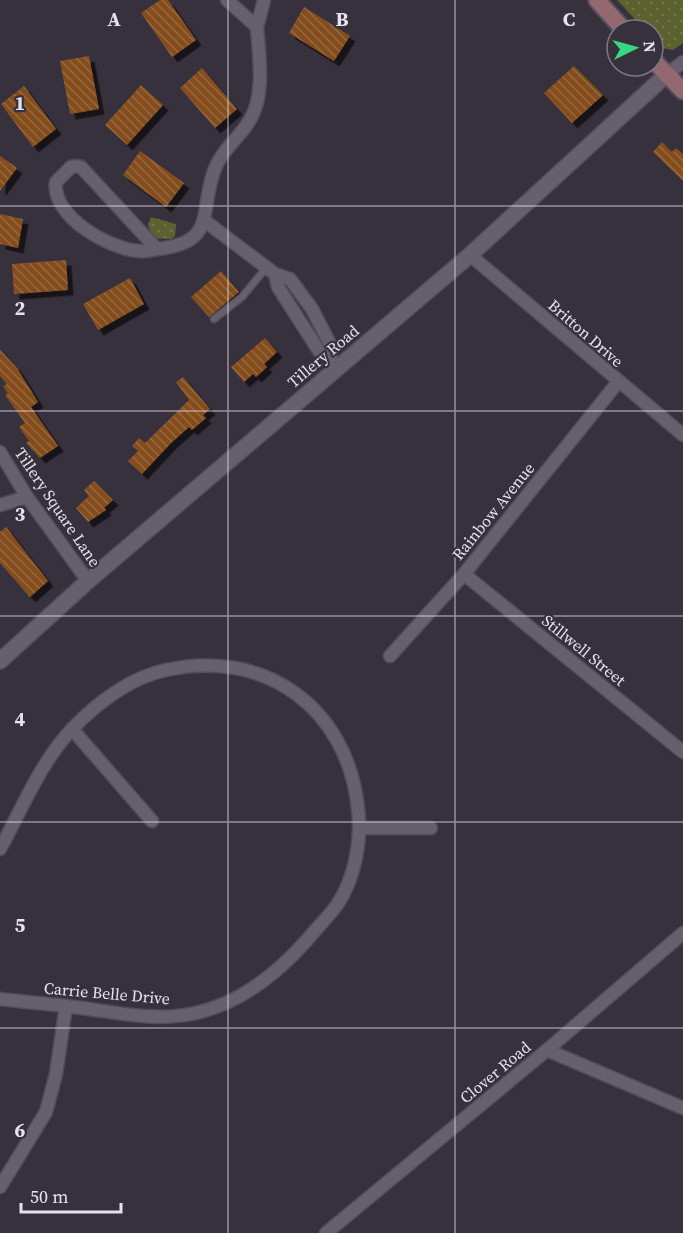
<svg xmlns="http://www.w3.org/2000/svg" width="683" height="1233" viewBox="0 0 683 1233" font-family="'Source Serif 4',serif">
<defs>
<pattern id="green-dots" width="8" height="8" patternUnits="userSpaceOnUse" patternTransform="scale(1.5)"><rect width="8" height="8" fill="#5b612f"/><path d="M2 2h.1M6 6h.1" fill="none" stroke="#73774d" stroke-width="1.8" stroke-linecap="round"/></pattern>
<pattern id="building-back-hatch" width="6" height="6" patternUnits="userSpaceOnUse" patternTransform="scale(1.5)"><rect width="6" height="6" fill="#854e1e"/><path d="M-1 5l2 2M0 0l6 6M5-1l2 2" fill="none" stroke="#96673f"/></pattern>
<filter id="shadow"><feDropShadow dx="5.5" dy="5.5" stdDeviation="0" flood-color="#0009"/></filter>
</defs>
<rect width="100%" height="100%" fill="#37313e"/>
<g fill="url(#green-dots)">
<polygon points="617,0 683,0 683,43 673,50 662,48 653,39 653,30 645,30"/>
<polygon points="151,217 176,224 175,236 171,239 152,238 148,224"/>
</g>
<g fill="url(#building-back-hatch)" filter="url(#shadow)">
<polygon points="160,0 168,0 196,40 172,57 141,13"/>
<polygon points="304,7 350,36 334,61 289,33"/>
<polygon points="89,56 99,109 70,114 60,61"/>
<polygon points="574,66 603,95 572,123 544,93"/>
<polygon points="202,68 237,109 215,128 180,88"/>
<polygon points="141,85 163,105 127,145 105,125"/>
<polygon points="24,86 56,129 33,147 1,104"/>
<polygon points="662,142 672,152 676,148 683,154 683,181 653,152"/>
<polygon points="140,151 184,183 166,207 123,175"/>
<polygon points="0,156 17,168 0,191"/>
<polygon points="0,214 23,219 18,248 0,244"/>
<polygon points="66,260 68,290 14,294 12,264"/>
<polygon points="221,271 239,292 209,317 191,297"/>
<polygon points="130,278 144,304 98,330 83,304"/>
<polygon points="265,338 277,352 264,364 267,367 256,377 253,374 244,382 231,367"/>
<polygon points="0,350 17,368 38,402 31,407 58,446 40,458 26,443 29,441 19,427 25,423 5,395 8,394 3,386 7,384 0,376"/>
<polygon points="183,377 210,409 203,415 206,418 192,430 189,427 171,443 142,474 128,461 138,451 132,446 139,438 145,443 189,400 176,382"/>
<polygon points="94,481 113,500 104,508 106,510 88,522 76,508 89,496 84,490"/>
<polygon points="6,527 48,581 30,597 0,563 0,532"/>
</g>
<g fill="none" stroke-linecap="round" stroke-linejoin="round">
<defs>
<polyline id="service" points="214,319 242,297 266,268"/>
<g id="minor">
<polyline points="227,0 257,27 264,0"/>
<polyline points="666,75 683,62"/>
<path d="M77,166L81,167L157,249C151,250 144,252 139,251C109,249 51,216 56,182L71,167Z"/>
<polyline points="205,221 275,274 290,279 312,309 331,346 330,357 336,367"/>
<path d="M157,249C217,243 199,213 214,171C221,150 241,137 251,118C265,93 259,55 257,27"/>
<polyline points="470,255 683,435"/>
<polyline points="275,274 278,287 319,351 330,357"/>
<polyline points="0,452 27,497 88,581"/>
<polyline points="0,505 27,497"/>
<polyline points="464,574 683,752"/>
<polyline points="390,656 464,574 618,382"/>
<polyline points="72,729 152,821"/>
<polyline points="360,828 431,828"/>
<path d="M0,849C22,809 41,761 73,728C97,703 131,677 166,670C265,648 348,708 358,809C362,840 355,878 337,905C328,917 317,928 307,940C276,975 238,1005 191,1014C150,1022 106,1010 65,1006C44,1003 22,1002 0,999"/>
<polyline points="547,1050 683,1108"/>
<polyline points="0,1187 46,1112 56,1074 66,1006"/>
<polyline points="326,1233 547,1050 683,933"/>
</g>
<polyline id="tertiary" points="0,661 88,581 470,255 666,75"/>
<g id="secondary">
<polyline points="597,0 624,30"/>
<polyline points="653,60 683,91"/>
</g>
</defs>
<use href="#service" stroke="#524d58" stroke-width="9"/>
<use href="#minor" stroke="#524d58" stroke-width="15"/>
<use href="#tertiary" stroke="#524d58" stroke-width="18"/>
<use href="#secondary" stroke="#524d58" stroke-width="20"/>
<use href="#service" stroke="#665f6e" stroke-width="6"/>
<use href="#minor" stroke="#665f6e" stroke-width="12"/>
<use href="#tertiary" stroke="#665f6e" stroke-width="15"/>
<use href="#secondary" stroke="#936871" stroke-width="16"/>
</g>
<path fill="none" stroke="#e6e2eb" stroke-width="1.5" stroke-opacity="0.55" d="M228,0V1233M455,0V1233M0,206H683M0,411H683M0,616H683M0,822H683M0,1028H683"/>
<g text-anchor="middle" dominant-baseline="central" stroke-width="4.5" stroke-linejoin="round" paint-order="stroke">
<g font-size="16" fill="#e6e2eb" stroke="#37313e">
<text transform="translate(586 333) rotate(41)">Britton Drive</text>
<text transform="translate(323 356) rotate(-40)">Tillery Road</text>
<text transform="translate(58 507) rotate(56)">Tillery Square Lane</text>
<text transform="translate(493 511) rotate(-51)">Rainbow Avenue</text>
<text transform="translate(584 650) rotate(39)">Stillwell Street</text>
<text transform="translate(107 993) rotate(5)">Carrie Belle Drive</text>
<text transform="translate(495 1072) rotate(-40)">Clover Road</text>
</g>
</g>
<g font-size="20" text-anchor="middle" font-weight="bold" fill="#e6e2eb" stroke="#37313e" stroke-width="4.5" stroke-linejoin="round" paint-order="stroke">
<text x="114" y="26">A</text>
<text x="342" y="26">B</text>
<text x="569" y="26">C</text>
<text x="20" y="110">1</text>
<text x="20" y="315">2</text>
<text x="20" y="521">3</text>
<text x="20" y="726">4</text>
<text x="20" y="932">5</text>
<text x="20" y="1137">6</text>
</g>
<g transform="translate(635 48) rotate(85)"><circle r="28" fill="#37313e" stroke="#7d7883" stroke-width="1.5"/>
<path d="M0-4.5L10 22L0 15L-10 22Z" fill="#36d880"/>
<text y="-9" font-size="16" font-weight="bold" text-anchor="middle" fill="#e6e2eb">N</text>
</g>
<path d="M21 1203v9h100v-9" fill="none" stroke="#e6e2eb" stroke-width="3"/>
<text x="30" y="1203" font-size="18" fill="#e6e2eb" stroke="#37313e" stroke-width="4.5" paint-order="stroke">50 m</text>
</svg>
